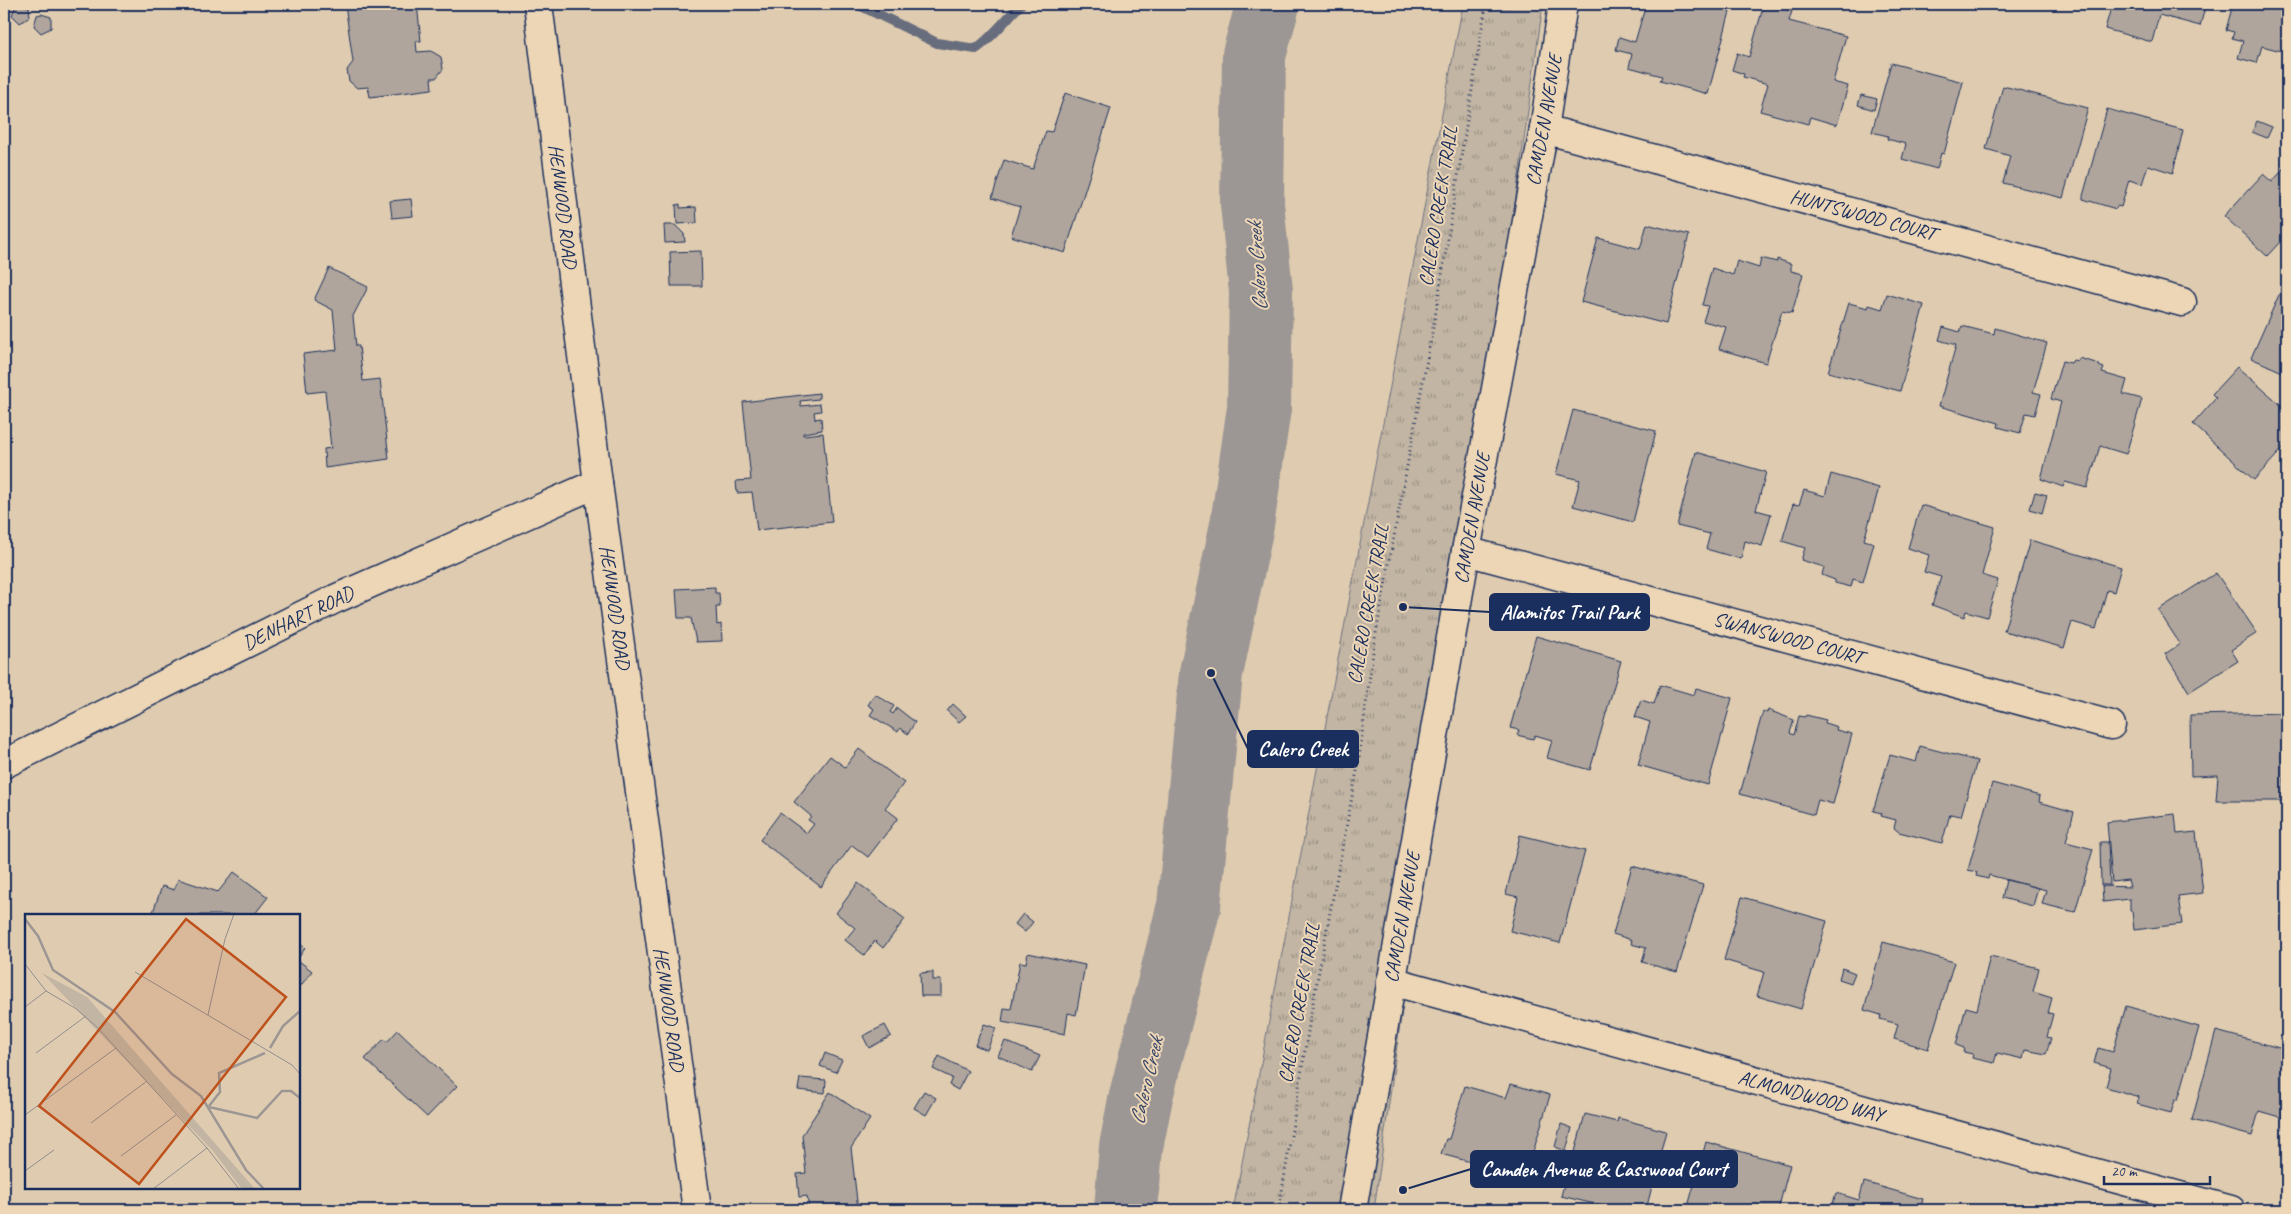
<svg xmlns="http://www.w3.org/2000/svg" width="2291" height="1214" viewBox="0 0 2291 1214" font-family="Caveat,sans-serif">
<defs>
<pattern id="park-tufts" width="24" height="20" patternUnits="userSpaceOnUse" patternTransform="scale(1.25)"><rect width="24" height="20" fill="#c2b5a3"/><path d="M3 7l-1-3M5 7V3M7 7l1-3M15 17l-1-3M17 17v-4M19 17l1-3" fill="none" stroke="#9d9488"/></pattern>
</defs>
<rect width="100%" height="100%" fill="#dfccb0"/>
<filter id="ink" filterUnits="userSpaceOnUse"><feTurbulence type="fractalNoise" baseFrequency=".02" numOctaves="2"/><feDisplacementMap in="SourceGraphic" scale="10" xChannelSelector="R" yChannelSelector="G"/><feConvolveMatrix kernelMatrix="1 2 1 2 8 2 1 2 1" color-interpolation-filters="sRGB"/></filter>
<g filter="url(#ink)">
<polygon fill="url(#park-tufts)" stroke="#6e7280" points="1463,4 1543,4 1374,1210 1233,1210"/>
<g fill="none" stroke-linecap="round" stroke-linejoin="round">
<path stroke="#686d7e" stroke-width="10" d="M857,4L937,43L976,49C993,37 1006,19 1021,4"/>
<polyline stroke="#9c9694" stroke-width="64" points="1126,1210 1131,1147 1141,1096 1189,906 1211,673 1242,525 1259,408 1261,291 1252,204 1254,55 1268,4"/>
</g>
<g fill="#afa59c" stroke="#1b2f5e">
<polygon points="21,4 29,7 30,17 20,23 12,15 16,5"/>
<polygon points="345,4 417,4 421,41 416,41 417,52 431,51 441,57 443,69 436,78 431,78 432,89 370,97 368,87 357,88 349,81 347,70 353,62"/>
<polygon points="1646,4 1732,4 1708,94 1660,81 1662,76 1629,67 1632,54 1616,50 1619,37 1635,42"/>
<polygon points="1764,4 1792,11 1789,21 1846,36 1833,82 1848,86 1837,125 1810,117 1808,124 1760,111 1768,84 1743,77 1744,74 1732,70 1737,53 1749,57"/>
<polygon points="2112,4 2206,4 2200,26 2159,15 2152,42 2105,29"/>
<polygon points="2233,4 2287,4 2287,70 2281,68 2285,52 2262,46 2257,63 2238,58 2243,41 2232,38 2234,32 2226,30"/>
<polygon points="41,14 51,17 51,28 41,33 34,26 37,15"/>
<polygon points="1891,63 1963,82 1944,154 1941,153 1937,169 1902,159 1906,144 1887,139 1888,136 1872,132"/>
<polygon points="2003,86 2088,108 2063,198 2003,183 2010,156 1986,149"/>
<polygon points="1065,93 1111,108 1065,253 1011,236 1020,207 992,198 1004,160 1033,169 1046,131 1052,132"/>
<polygon points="1861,95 1877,99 1874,110 1858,105"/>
<polygon points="2107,109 2183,130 2173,173 2148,165 2142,184 2129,180 2121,207 2117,206 2116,209 2083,199 2083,196"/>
<polygon points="2257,121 2272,127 2267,138 2252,132"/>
<polygon points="2287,165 2287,249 2280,242 2267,256 2224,216 2263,174 2272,182"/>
<polygon points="411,199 413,216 392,218 390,201"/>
<polygon points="680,204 680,208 696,207 697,223 677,224 676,205"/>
<polygon points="1647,224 1689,235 1666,324 1581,302 1598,238 1640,249"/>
<polygon points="664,225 675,225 684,234 685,242 665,243"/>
<polygon points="701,251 702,286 671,286 670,252"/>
<polygon points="1761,258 1777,262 1777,259 1791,264 1791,271 1803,274 1792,313 1782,311 1766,363 1719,349 1726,327 1703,321 1708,306 1702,305 1712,268 1733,275 1737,261 1759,268"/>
<polygon points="329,268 368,287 353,316 356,346 359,346 363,381 380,379 389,459 325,468 324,449 331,448 325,391 307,393 303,354 337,350 333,310 314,300"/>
<polygon points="2286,279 2287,280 2287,374 2251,358"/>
<polygon points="1887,294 1924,305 1900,391 1828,372 1849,303 1868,308 1869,305 1882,309"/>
<polygon points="1962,326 1994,334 1995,328 2047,343 2033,392 2041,394 2035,415 2026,413 2020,433 1998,427 1999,423 1939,406 1956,345 1939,340 1943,327 1960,332"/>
<polygon points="2079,358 2099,364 2099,366 2104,368 2102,373 2127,380 2123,394 2142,399 2126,454 2100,446 2087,488 2065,482 2063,487 2041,479 2061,402 2051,399 2062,361 2071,363 2073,360 2078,361"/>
<polygon points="2237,367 2287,410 2287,444 2254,480 2193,424 2216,398 2212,394"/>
<polygon points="819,393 819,399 800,401 801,406 820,404 821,411 814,412 815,419 821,418 822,430 803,433 803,435 823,433 832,522 757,530 752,492 737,493 736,481 751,480 743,402"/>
<polygon points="1573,410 1656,431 1633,522 1573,506 1580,480 1556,474"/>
<polygon points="1696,452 1766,472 1756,510 1771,514 1762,546 1745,541 1741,559 1706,549 1710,534 1677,526"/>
<polygon points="1831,474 1879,488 1864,540 1874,543 1863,582 1853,579 1851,587 1835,583 1835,580 1822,575 1824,567 1801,560 1805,548 1782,541 1793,504 1799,505 1804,490 1825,496"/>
<polygon points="2035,492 2047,495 2042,513 2030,509"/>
<polygon points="1921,505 1995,527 1982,575 1998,580 1987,617 1966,611 1964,617 1932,605 1941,577 1924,572 1929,555 1908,548"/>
<polygon points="2030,540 2121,567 2114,592 2107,590 2096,629 2072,622 2064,648 2004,631"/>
<polygon points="2216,573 2257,633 2231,650 2238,661 2189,692 2165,654 2180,644 2158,610"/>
<polygon points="715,587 715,593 719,593 720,607 716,607 717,625 721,624 722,641 696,642 691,618 678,618 676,589"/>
<polygon points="1536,636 1621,661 1590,770 1547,758 1552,740 1535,735 1533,739 1517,735 1519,730 1510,728"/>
<polygon points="1660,685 1694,695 1696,688 1732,698 1708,785 1638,765 1650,722 1635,717 1641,700 1654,704"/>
<polygon points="875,694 894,706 890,712 893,714 897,708 915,722 908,734 900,728 898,732 870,715 874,709 868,705"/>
<polygon points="953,704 966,716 959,722 947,711"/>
<polygon points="1768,710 1794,720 1790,733 1794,735 1799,716 1805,717 1806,715 1826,720 1825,723 1837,727 1836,730 1852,734 1833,804 1818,800 1814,815 1740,794 1763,711 1767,713"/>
<polygon points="2286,713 2284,801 2216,801 2218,775 2191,776 2190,715"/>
<polygon points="1920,746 1977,761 1961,816 1950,814 1942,843 1899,832 1894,828 1896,820 1881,816 1882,813 1873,811 1890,755 1916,762"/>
<polygon points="859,749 904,783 885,808 898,818 868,857 852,845 821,887 760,840 780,813 807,833 814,824 808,820 811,816 794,802 830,756 845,767"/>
<polygon points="1992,783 2040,796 2039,802 2074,812 2066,842 2093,849 2075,912 2042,904 2046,890 1989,875 1988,879 1976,876 1977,872 1968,870"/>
<polygon points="2175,814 2177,834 2196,832 2203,893 2178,896 2182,924 2134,930 2132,911 2130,911 2130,899 2103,902 2102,886 2130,887 2128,880 2112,882 2107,822"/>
<polygon points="1520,835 1585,851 1560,943 1510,931 1518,897 1506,894"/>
<polygon points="2100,842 2108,842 2110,885 2101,885"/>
<polygon points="1632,866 1703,885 1677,972 1642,962 1646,948 1631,944 1632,940 1613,934"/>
<polygon points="234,872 268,897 254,915 152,915 162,886 174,890 178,879 218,892"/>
<polygon points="2006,880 2038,888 2033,906 2002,898"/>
<polygon points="858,883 905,919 883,948 875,941 864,955 845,940 855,928 836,913"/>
<polygon points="1742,897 1827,921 1801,1009 1757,996 1764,972 1724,960"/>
<polygon points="1023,914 1033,922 1025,932 1015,924"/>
<polygon points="1883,942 1954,962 1928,1049 1894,1039 1898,1024 1880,1019 1881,1015 1864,1010"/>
<polygon points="299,943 305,948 299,957"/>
<polygon points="1028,953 1085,965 1076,1015 1068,1013 1065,1034 1002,1022 1004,1008 1011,1009 1020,962 1026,963"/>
<polygon points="1990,956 2039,968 2033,992 2052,998 2048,1013 2053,1014 2047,1037 2051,1038 2046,1054 2025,1050 2023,1059 1997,1053 1994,1063 1972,1058 1973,1054 1963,1052 1964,1048 1956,1045 1966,1007 1977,1010"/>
<polygon points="299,961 312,971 299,988"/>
<polygon points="1842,968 1855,973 1851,983 1839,979"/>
<polygon points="933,972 933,980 941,980 941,996 921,996 920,973"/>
<polygon points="2126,1006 2199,1027 2178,1100 2175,1100 2171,1113 2137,1104 2139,1097 2106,1087 2111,1068 2094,1063 2098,1048 2113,1052"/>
<polygon points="984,1024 996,1028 987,1050 975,1045"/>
<polygon points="885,1025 891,1036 869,1048 863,1036"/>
<polygon points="398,1030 457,1086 427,1117 365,1059 384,1039 387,1042"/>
<polygon points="2216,1031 2287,1050 2287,1112 2285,1111 2283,1118 2259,1111 2252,1136 2192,1120"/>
<polygon points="1005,1041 1040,1056 1032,1072 998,1056"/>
<polygon points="825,1053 842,1060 836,1072 820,1066"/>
<polygon points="939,1056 968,1071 958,1090 949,1085 952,1078 933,1069"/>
<polygon points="800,1078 826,1080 825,1093 798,1090"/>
<polygon points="1511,1084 1550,1095 1526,1176 1506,1170 1507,1167 1479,1158 1478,1164 1441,1154 1446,1139 1449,1139 1465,1086 1506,1098"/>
<polygon points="924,1091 936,1098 926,1115 914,1108"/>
<polygon points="830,1092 870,1119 851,1148 858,1210 809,1210 807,1196 799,1197 797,1174 806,1173 802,1135"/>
<polygon points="1585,1114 1617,1122 1618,1118 1666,1131 1646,1210 1620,1210 1561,1196 1564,1185 1566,1186"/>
<polygon points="1561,1124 1572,1128 1566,1151 1555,1147"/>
<polygon points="1706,1142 1790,1165 1778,1210 1687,1210"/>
<polygon points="1864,1182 1923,1199 1920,1210 1831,1210 1836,1193 1859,1200"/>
<polygon points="1942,1206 1957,1210 1941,1210"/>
</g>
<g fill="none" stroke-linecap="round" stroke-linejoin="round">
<defs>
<g id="minor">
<polyline points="538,4 598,483 697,1210"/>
<polyline points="1544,129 2182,302"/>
<polyline points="1466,551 2111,725"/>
<polyline points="4,764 335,599 598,483"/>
<polyline points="1391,981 2231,1210"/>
</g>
<polyline id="tertiary" points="1352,1210 1466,551 1544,129 1563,4"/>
</defs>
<use href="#minor" stroke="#1b2f5e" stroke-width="31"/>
<use href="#tertiary" stroke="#1b2f5e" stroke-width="31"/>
<polyline stroke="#1b2f5e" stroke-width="3" stroke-dasharray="1 4" stroke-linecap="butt" points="1279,1210 1311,1013 1358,765 1374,644 1436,311 1486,4"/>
<use href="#minor" stroke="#ecd6b5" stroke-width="28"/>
<use href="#tertiary" stroke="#ecd6b5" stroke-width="28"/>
</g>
</g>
<g text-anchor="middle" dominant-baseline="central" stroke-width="4" stroke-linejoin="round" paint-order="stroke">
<g font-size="20" fill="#1b2f5e" stroke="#ecd6b5">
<text transform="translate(1544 120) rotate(-80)">CAMDEN AVENUE</text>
<text transform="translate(563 206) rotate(83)">HENWOOD ROAD</text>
<text transform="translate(1438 206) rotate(-81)">CALERO CREEK TRAIL</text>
<text transform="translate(1863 215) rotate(15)">HUNTSWOOD COURT</text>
<text transform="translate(1472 518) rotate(-80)">CAMDEN AVENUE</text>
<text transform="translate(1368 604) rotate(-80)">CALERO CREEK TRAIL</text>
<text transform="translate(615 607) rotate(82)">HENWOOD ROAD</text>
<text transform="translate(298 618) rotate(-26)">DENHART ROAD</text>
<text transform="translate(1788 638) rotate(15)">SWANSWOOD COURT</text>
<text transform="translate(1402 917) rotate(-80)">CAMDEN AVENUE</text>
<text transform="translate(1299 1003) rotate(-80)">CALERO CREEK TRAIL</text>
<text transform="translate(669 1009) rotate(82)">HENWOOD ROAD</text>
<text transform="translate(1811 1096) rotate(15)">ALMONDWOOD WAY</text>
</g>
<g font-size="21" font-style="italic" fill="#354469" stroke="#ecd6b5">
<text transform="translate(1257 267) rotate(-94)">Calero Creek</text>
<text transform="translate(1146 1081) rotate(-77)">Calero Creek</text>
</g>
</g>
<g transform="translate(25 914)">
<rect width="275" height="275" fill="#dfccb0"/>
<path d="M17,59L62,83L230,275H217L188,237Z" fill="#c2b5a3"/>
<path fill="none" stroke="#9c9694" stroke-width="2.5" d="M0,5L13,22L28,56L90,98L147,160L176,182L221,256L239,275M245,134L258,112L275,97M184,192L195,178L194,159L240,139M184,193L232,204L257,177H266L275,184"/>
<path fill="none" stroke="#918d8f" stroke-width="1" d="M0,50L21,77L50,94L72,113L182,234L214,275M110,58L267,151L275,160M0,93L21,77M183,101L200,25L209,0M11,139L61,102M0,201L91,134M66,209L122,167M96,242L151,201M0,257L29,236M128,275L182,234"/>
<path fill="#bf511c" fill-opacity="0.15" stroke="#bf511c" stroke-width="2.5" d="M161,5L261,83L114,270L14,192Z"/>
<rect width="275" height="275" fill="none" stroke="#1b2f5e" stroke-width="2.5"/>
</g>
<path fill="none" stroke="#1b2f5e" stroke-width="2" d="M1403 607L1490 612M1211 673L1248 749M1403 1190L1471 1169"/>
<g fill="#1b2f5e" stroke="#ecd6b5" stroke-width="2">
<circle cx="1403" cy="607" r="5"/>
<circle cx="1211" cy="673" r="5"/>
<circle cx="1403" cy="1190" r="5"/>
</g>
<g fill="#1b2f5e" stroke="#1b2f5e" stroke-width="2">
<rect x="1490" y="594" width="159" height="36" rx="5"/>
<rect x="1248" y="731" width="110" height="36" rx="5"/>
<rect x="1471" y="1151" width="266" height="36" rx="5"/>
</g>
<g font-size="21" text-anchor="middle" font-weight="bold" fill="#fff">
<text x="1570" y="619">Alamitos Trail Park</text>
<text x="1303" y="756">Calero Creek</text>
<text x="1604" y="1176">Camden Avenue &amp; Casswood Court</text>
</g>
<rect width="2291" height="1214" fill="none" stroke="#ecd6b5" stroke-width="20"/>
<rect x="10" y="10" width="2271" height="1194" fill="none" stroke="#1b2f5e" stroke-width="2" filter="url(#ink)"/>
<path d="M2104 1176v8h106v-8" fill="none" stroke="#1b2f5e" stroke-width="2.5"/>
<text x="2111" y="1176" font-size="15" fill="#1b2f5e" stroke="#ecd6b5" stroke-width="4" paint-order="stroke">20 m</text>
</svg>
